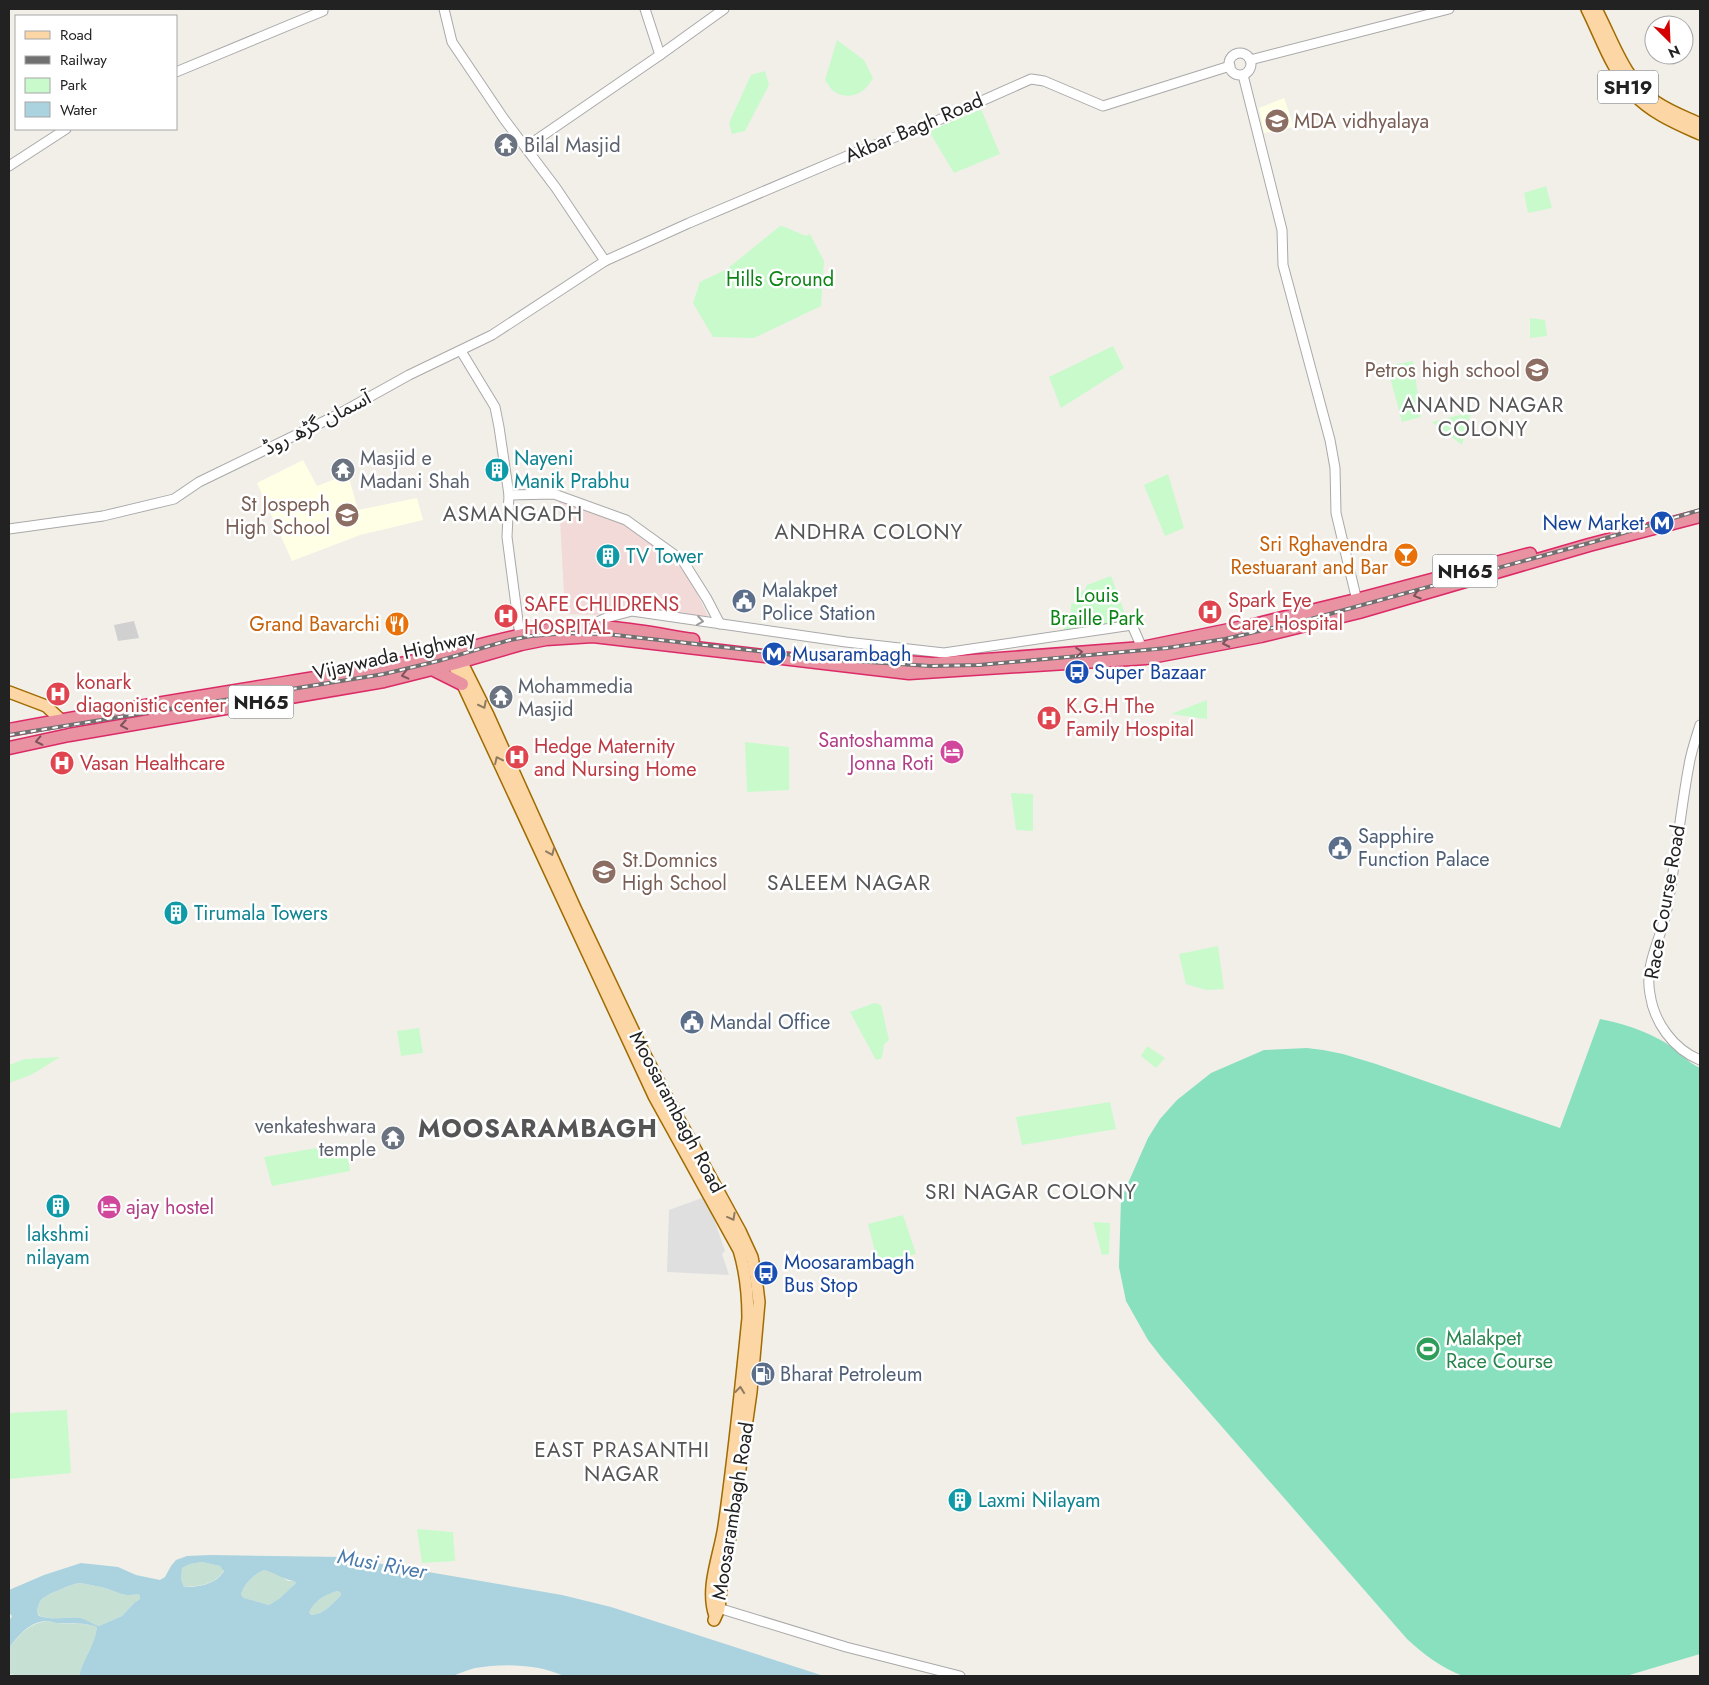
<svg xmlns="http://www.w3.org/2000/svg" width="1709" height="1685" viewBox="0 0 1709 1685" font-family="Jost,'Noto Sans Arabic',sans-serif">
<rect width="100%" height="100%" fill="#f2efe9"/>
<polygon fill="#e0dfdf" points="702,1198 712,1213 725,1251 722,1254 729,1275 667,1272 669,1210"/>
<polygon fill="#f2dad9" points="559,501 615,519 635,530 676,562 692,583 709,618 565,614"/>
<g fill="#ffffe5">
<polygon points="1284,98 1294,127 1264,133 1259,108"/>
<polygon points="303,460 317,486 348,474 358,510 417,498 423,520 360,535 292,561 257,483"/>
</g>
<g fill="#d0d0d0">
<polygon points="134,621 139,638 118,641 114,625"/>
<polygon points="395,1129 401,1143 391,1147 385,1133"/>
</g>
<g fill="#c6e0d4">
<path d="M202,1562L220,1566L224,1570C215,1585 200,1586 184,1587L181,1579L182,1568L190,1564Z"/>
<path d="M264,1570L276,1573L288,1581H294L296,1583L280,1598L269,1605L244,1598L241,1595C243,1585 254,1574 264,1570Z"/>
<path d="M80,1583C89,1585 99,1586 108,1589C120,1593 124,1597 138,1594L140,1596V1599L134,1603L122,1616L99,1626C92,1624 87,1619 80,1618C65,1616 56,1621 40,1616L37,1612C38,1608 38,1603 40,1601C46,1594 72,1584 80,1583Z"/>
<path d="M337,1591L340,1592L341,1595C332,1604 325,1614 311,1615L309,1612C317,1599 323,1596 337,1591Z"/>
<path d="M48,1621C65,1626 81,1621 97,1627C95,1645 83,1659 79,1676H22L9,1674V1648C20,1634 30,1623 48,1621Z"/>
</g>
<g fill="#c8facc">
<path d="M837,40L864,60L873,78C865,94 848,102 832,90C830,87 827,83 825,80Z"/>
<polygon points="765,71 769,85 745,131 732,134 729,123 751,75"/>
<polygon points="981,109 1000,154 954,173 929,131"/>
<polygon points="1546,186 1552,208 1528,213 1524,193"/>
<polygon points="780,226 785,227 806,236 810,234 824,261 821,306 754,338 713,337 693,303 700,282 727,269"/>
<polygon points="1530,318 1545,320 1547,336 1530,338"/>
<polygon points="1113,346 1124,368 1061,408 1049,377"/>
<polygon points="1413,361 1421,417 1402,422 1387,366"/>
<polygon points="1471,412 1462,445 1432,422"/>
<polygon points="1168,474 1184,528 1165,536 1144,485"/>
<polygon points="1111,576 1128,622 1063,631 1068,618 1071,617 1071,604 1076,602 1076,594 1085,590 1087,585"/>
<polygon points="1207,700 1207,719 1171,714"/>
<polygon points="745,742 789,747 789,790 747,792"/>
<polygon points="1011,793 1033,794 1033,831 1016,830"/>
<polygon points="1218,946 1224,989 1206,990 1186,984 1179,954"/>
<polygon points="874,1003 881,1005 889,1040 884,1044 882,1058 876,1060 850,1012"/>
<polygon points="419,1028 423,1053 401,1056 397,1031"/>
<polygon points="1147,1046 1165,1058 1156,1068 1141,1056"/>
<polygon points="60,1057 31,1075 9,1083 9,1065 25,1059"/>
<polygon points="1110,1102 1116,1129 1022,1145 1016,1117"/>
<polygon points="346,1143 350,1171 272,1186 264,1157"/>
<polygon points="903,1215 916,1254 878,1263 868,1224"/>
<polygon points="1093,1222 1110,1223 1109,1254 1102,1255"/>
<polygon points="67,1410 71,1473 9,1479 9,1413"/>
<polygon points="417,1529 453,1532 455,1561 422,1563"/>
</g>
<path fill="#88e0be" d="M1600,1019C1622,1023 1646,1031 1666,1043C1678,1051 1687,1062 1700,1068V1654L1626,1676H1463C1442,1668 1423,1654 1407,1639L1162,1358L1148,1340L1126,1301L1119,1267L1121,1199L1148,1138L1160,1119L1177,1100L1211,1073L1264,1050L1307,1048L1323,1050L1343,1054L1376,1064L1560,1128Z"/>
<path fill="#aad3df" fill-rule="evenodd" d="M211,1555L341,1557L562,1595L611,1607L824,1676H564C538,1664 503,1663 475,1668C467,1670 460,1673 453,1676H79C83,1659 95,1645 97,1627C84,1622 72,1624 58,1623C54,1623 51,1621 47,1621C30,1621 18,1636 9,1648V1621L12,1616L9,1613V1590L44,1575L81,1563L118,1567L136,1575L160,1580L165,1577L171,1566L176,1560L187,1556ZM202,1562L220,1566L224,1571C215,1585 199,1587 184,1587L181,1579L182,1568L190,1564ZM264,1570C273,1572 287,1581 294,1581L296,1583L280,1598L269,1605L244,1598L241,1595C243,1585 254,1574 264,1570ZM80,1583C89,1585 99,1586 108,1589C120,1593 124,1597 138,1594L140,1596V1599L134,1603L122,1616L99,1626C92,1624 87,1619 80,1618C65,1616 55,1621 39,1616L37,1612C38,1608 38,1603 41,1600C47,1594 71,1584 80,1583ZM337,1591L340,1592L341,1595C332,1604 325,1614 311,1615L309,1612C317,1599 323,1596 337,1591Z"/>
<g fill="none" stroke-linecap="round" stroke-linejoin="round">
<defs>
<g id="minor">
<polyline points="444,9 452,42 504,119 556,188 605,261"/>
<polyline points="645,9 660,55"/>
<circle cx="1240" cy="64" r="11"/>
<polyline points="1250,60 1449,9"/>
<polyline points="176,72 323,11 323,9"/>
<polyline points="1243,75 1282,230 1283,265 1330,440 1335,468 1336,513 1358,605"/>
<polyline points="526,147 660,55 724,9"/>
<polyline points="9,166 66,129"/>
<polyline points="461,351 495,407 499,427 509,495 507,537 520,636"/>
<polyline points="509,495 554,494 626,520 683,561 707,599 720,624"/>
<polyline points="9,529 103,516 174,499 199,482 337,415 409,375 492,335 605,261 689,223 847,156 941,119 1031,79 1044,81 1103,106 1230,66"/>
<polyline points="590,625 606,618 632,611 846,642 944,653 1132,625 1142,648"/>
<path d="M1700,725C1696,738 1691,752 1689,765C1680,813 1676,861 1667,909C1662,937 1644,964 1650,994C1654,1022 1673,1049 1700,1060"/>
<polyline points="715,1607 846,1647 960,1676"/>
</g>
<g id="major">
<path d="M1587,9C1601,37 1612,71 1634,94C1651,113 1678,124 1700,134"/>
<path d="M1596,9C1613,41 1624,80 1656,102C1669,111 1685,117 1700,124"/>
<polyline points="457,653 488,715 575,908 642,1049 664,1092 740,1231 752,1257 756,1277 759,1302 751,1392 731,1532 722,1579 719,1609 714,1620"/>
<path d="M450,657L654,1096L739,1250C746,1273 748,1295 748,1318C741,1388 734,1457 724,1526C720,1555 705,1587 715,1616"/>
<polyline points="9,692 46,706 61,720"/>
</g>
<g id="highway">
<polyline points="847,658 933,664 1142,648 1258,624 1356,600 1530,554"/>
<polyline points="432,669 462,684"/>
<path d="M9,730C135,706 262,687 389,666C445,657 498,638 554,629C600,622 648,633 693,640"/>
<polyline points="9,748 69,735 384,681 452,664 521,644 546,639 593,636 909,673 1146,658 1261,636 1359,612 1589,545 1700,516"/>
</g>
</defs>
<use href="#minor" stroke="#a9a9a9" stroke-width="11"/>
<use href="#major" stroke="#a06b00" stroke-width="14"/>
<use href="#highway" stroke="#dc2a67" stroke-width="15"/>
<use href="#minor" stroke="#fff" stroke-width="9"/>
<use href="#major" stroke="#fcd6a4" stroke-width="11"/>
<use href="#highway" stroke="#e892a2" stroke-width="12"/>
<defs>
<polyline id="rail" points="9,735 384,674 438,661 510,640 531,636 567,633 606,634 839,660 930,666 979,665 1167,648 1225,639 1311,619 1593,542 1700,510"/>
</defs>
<use href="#rail" stroke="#707070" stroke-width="4"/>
<use href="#rail" stroke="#fff" stroke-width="2" stroke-dasharray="5.5" stroke-linecap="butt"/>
</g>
<defs><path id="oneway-chevron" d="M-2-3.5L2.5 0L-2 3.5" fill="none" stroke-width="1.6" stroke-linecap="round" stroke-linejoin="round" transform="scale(1.25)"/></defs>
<g stroke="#7b545c">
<use href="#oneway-chevron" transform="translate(1417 595) rotate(163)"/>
<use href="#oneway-chevron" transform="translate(1226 643) rotate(168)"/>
<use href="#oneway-chevron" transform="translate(1079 652) rotate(-4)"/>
<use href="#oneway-chevron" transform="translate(405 675) rotate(166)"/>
<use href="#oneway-chevron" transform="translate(124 725) rotate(170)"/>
<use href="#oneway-chevron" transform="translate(39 741) rotate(168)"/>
</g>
<use stroke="#9c9c9c" href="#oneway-chevron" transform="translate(700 621) rotate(8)"/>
<g stroke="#8f7c63">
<use href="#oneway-chevron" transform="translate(483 705) rotate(63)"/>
<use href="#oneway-chevron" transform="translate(498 760) rotate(-115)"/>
<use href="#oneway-chevron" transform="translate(551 852) rotate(67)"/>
<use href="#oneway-chevron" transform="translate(732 1217) rotate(61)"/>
<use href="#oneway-chevron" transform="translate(740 1390) rotate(-84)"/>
</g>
<defs>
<symbol id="school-disc" viewBox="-11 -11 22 22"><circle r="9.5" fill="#8d6e63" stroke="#fff"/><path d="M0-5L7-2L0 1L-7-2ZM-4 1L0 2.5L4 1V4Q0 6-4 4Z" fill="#fff"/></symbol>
<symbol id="temple-disc" viewBox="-11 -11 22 22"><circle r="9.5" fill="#6b7280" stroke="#fff"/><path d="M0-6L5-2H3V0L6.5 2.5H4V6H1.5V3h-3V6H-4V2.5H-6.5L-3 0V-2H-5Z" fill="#fff"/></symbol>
<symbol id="building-disc" viewBox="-11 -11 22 22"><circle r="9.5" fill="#0f9aa8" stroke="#fff"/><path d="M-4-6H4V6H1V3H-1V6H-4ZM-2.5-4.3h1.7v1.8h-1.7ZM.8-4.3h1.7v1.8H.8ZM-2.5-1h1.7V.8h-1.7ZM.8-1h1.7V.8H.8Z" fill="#fff"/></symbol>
<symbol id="metro-disc" viewBox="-11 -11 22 22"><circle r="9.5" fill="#1a4fb4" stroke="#fff"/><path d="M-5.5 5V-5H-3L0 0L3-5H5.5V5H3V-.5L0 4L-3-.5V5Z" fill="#fff"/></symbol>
<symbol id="bar-disc" viewBox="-11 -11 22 22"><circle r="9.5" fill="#e8710a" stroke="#fff"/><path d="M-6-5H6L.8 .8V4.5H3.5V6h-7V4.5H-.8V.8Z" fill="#fff"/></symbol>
<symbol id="civic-disc" viewBox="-11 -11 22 22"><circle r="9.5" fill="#5c6f8a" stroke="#fff"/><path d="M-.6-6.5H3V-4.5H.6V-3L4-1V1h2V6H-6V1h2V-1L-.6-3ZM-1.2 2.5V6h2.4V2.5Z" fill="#fff"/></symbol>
<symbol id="hospital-disc" viewBox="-11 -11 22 22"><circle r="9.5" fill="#e0444e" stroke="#fff"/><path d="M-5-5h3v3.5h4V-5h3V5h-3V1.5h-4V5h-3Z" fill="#fff"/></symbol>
<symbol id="restaurant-disc" viewBox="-11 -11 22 22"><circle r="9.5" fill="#e8710a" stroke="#fff"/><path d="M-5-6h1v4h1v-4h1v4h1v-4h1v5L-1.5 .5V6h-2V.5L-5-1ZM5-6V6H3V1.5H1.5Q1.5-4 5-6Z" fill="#fff"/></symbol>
<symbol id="bus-disc" viewBox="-11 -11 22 22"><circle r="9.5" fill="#1a4fb4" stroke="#fff"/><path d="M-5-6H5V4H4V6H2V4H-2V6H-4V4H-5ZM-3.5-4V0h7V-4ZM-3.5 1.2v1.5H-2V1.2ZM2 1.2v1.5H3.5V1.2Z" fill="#fff"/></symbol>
<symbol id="hotel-disc" viewBox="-11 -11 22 22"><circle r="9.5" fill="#d1479c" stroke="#fff"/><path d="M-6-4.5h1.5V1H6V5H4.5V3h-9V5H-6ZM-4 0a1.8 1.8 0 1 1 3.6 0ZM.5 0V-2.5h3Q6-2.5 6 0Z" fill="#fff"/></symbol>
<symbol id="stadium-disc" viewBox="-11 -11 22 22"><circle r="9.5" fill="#2e9e5b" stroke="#fff"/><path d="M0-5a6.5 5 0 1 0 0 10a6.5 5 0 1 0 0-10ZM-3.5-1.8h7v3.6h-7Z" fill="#fff"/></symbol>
<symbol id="fuel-disc" viewBox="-11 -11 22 22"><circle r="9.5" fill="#5c6f8a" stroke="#fff"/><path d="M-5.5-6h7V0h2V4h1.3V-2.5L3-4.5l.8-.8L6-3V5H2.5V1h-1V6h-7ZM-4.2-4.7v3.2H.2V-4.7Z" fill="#fff"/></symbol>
</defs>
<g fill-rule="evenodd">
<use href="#school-disc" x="1263" y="107" width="28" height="28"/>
<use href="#temple-disc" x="492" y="131" width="28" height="28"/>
<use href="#school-disc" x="1523" y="356" width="28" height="28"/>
<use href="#temple-disc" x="329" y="456" width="28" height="28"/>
<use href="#building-disc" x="483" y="456" width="28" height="28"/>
<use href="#school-disc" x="333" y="501" width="28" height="28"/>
<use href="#metro-disc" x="1648" y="509" width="28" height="28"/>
<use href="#bar-disc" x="1392" y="541" width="28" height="28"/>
<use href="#building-disc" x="594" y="542" width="28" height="28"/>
<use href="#civic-disc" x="730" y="587" width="28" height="28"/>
<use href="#hospital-disc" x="1196" y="598" width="28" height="28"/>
<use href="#hospital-disc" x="492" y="602" width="28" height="28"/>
<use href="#restaurant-disc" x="383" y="610" width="28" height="28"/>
<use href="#metro-disc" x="760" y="640" width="28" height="28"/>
<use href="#bus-disc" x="1063" y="658" width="28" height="28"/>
<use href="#hospital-disc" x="44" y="680" width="28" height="28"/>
<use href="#temple-disc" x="487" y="683" width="28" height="28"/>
<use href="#hospital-disc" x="1035" y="704" width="28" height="28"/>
<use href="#hotel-disc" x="938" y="738" width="28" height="28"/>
<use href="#hospital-disc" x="503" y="743" width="28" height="28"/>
<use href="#hospital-disc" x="48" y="749" width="28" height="28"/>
<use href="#civic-disc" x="1326" y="834" width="28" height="28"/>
<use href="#school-disc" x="590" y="858" width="28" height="28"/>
<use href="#building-disc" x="162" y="899" width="28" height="28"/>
<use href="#civic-disc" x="678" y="1008" width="28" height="28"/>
<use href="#temple-disc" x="379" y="1124" width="28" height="28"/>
<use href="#building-disc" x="44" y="1192" width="28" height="28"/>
<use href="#hotel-disc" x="95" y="1193" width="28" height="28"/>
<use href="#bus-disc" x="752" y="1259" width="28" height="28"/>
<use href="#stadium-disc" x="1414" y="1335" width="28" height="28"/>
<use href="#fuel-disc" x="749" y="1360" width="28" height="28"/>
<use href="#building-disc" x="946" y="1486" width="28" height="28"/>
</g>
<g text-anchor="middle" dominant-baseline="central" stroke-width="5" stroke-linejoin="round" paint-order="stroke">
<g fill="#fff" stroke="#646464" stroke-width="1">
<rect x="1598" y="70.5" width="60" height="33" rx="4"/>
<rect x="1432.5" y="554.5" width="65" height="33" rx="4"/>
<rect x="228.5" y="685.5" width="65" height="33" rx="4"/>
</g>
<g font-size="19" font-weight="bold" fill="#222">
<text x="1628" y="87">SH19</text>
<text x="1465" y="571">NH65</text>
<text x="261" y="702">NH65</text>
</g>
<g font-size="20" fill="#785e54" stroke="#fff" text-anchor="start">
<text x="1294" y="121">MDA vidhyalaya</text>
<text x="1520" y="370" text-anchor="end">Petros high school</text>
<text x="330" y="504" text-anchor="end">St Jospeph<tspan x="330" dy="23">High School</tspan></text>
<text x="622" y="860">St.Domnics<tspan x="622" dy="23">High School</tspan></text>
</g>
<g font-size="20" fill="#222" stroke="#fff">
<text transform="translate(914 128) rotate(-23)">Akbar Bagh Road</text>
<text transform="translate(317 423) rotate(-27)">آسمان گڑھ روڈ</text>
<text transform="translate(394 655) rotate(-13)">Vijaywada Highway</text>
<text transform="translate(1665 902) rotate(-80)">Race Course Road</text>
<text transform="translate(677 1112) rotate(62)">Moosarambagh Road</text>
<text transform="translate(733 1511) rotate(-81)">Moosarambagh Road</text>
</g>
<g font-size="20" fill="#5b616d" stroke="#fff" text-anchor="start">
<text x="524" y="145">Bilal Masjid</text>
<text x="360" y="458">Masjid e<tspan x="360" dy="23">Madani Shah</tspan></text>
<text x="518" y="686">Mohammedia<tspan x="518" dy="23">Masjid</tspan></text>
<text x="376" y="1126" text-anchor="end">venkateshwara<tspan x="376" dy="23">temple</tspan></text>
</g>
<g font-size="20" fill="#0c8416" stroke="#fff">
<text x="780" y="279">Hills Ground</text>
<text x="1097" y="595">Louis<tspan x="1097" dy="23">Braille Park</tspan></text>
</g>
<g font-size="20" fill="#0d838f" stroke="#fff" text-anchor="start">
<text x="514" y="458">Nayeni<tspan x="514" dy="23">Manik Prabhu</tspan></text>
<text x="626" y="556">TV Tower</text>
<text x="194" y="913">Tirumala Towers</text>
<text x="58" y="1234" text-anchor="middle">lakshmi<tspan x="58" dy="23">nilayam</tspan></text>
<text x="978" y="1500">Laxmi Nilayam</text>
</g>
<g font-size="20" fill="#164399" stroke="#fff" text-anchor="start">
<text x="1644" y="523" text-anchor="end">New Market</text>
<text x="792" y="654">Musarambagh</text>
<text x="1094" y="672">Super Bazaar</text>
<text x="784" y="1262">Moosarambagh<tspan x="784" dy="23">Bus Stop</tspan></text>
</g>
<g font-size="20" fill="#c56008" stroke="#fff" text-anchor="end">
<text x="1388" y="544">Sri Rghavendra<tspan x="1388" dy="23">Restuarant and Bar</tspan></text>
<text x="380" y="624">Grand Bavarchi</text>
</g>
<g font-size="20" fill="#4e5e75" stroke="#fff" text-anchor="start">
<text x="762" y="590">Malakpet<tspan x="762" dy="23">Police Station</tspan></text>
<text x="1358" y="836">Sapphire<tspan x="1358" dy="23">Function Palace</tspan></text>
<text x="710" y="1022">Mandal Office</text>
<text x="780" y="1374">Bharat Petroleum</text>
</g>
<g font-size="20" fill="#be3a42" stroke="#fff" text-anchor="start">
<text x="1228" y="600">Spark Eye<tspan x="1228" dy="23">Care Hospital</tspan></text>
<text x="524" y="604">SAFE CHLIDRENS<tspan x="524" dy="23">HOSPITAL</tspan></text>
<text x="76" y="682">konark<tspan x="76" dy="23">diagonistic center</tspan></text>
<text x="1066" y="706">K.G.H The<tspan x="1066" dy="23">Family Hospital</tspan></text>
<text x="534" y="746">Hedge Maternity<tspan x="534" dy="23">and Nursing Home</tspan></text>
<text x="80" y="763">Vasan Healthcare</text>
</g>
<g font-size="20" fill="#b23c85" stroke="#fff" text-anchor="end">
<text x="934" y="740">Santoshamma<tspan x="934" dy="23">Jonna Roti</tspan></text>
<text x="126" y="1207" text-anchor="start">ajay hostel</text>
</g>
<g font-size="20" fill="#27864d" stroke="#fff" text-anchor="start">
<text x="1446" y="1338">Malakpet<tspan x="1446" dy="23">Race Course</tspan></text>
</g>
<g font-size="21" letter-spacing="1" fill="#555" stroke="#fff">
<text x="1483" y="405">ANAND NAGAR<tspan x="1483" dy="24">COLONY</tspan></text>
<text x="513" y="514">ASMANGADH</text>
<text x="869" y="532">ANDHRA COLONY</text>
<text x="849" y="883">SALEEM NAGAR</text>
<text x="1031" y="1192">SRI NAGAR COLONY</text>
<text x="622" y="1450">EAST PRASANTHI<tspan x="622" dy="24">NAGAR</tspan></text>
</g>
<g font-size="21" font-style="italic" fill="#4a7aab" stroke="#fff">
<text transform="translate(382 1564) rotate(10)">Musi River</text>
</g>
<g font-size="25" font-weight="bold" letter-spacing="1" fill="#555" stroke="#fff">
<text x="538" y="1128">MOOSARAMBAGH</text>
</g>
</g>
<rect width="1709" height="1685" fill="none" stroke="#222222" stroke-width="20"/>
<rect x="15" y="15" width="162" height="115" fill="#ffffff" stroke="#a7a7a7"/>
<rect x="25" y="31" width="25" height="8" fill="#fcd6a4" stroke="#a7a7a7"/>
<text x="60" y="40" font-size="15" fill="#222222">Road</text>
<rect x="25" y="56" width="25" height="8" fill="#707070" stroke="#a7a7a7"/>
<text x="60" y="65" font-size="15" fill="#222222">Railway</text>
<rect x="25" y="78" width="25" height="15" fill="#c8facc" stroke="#a7a7a7"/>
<text x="60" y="90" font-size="15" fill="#222222">Park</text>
<rect x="25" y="102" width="25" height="15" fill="#aad3df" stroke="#a7a7a7"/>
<text x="60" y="115" font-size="15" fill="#222222">Water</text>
<g transform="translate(1669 40) rotate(156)"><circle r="24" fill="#ffffff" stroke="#a7a7a7"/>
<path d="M0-4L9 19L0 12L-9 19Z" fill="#d40000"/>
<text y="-8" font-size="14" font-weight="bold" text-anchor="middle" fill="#222222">N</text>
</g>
</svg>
